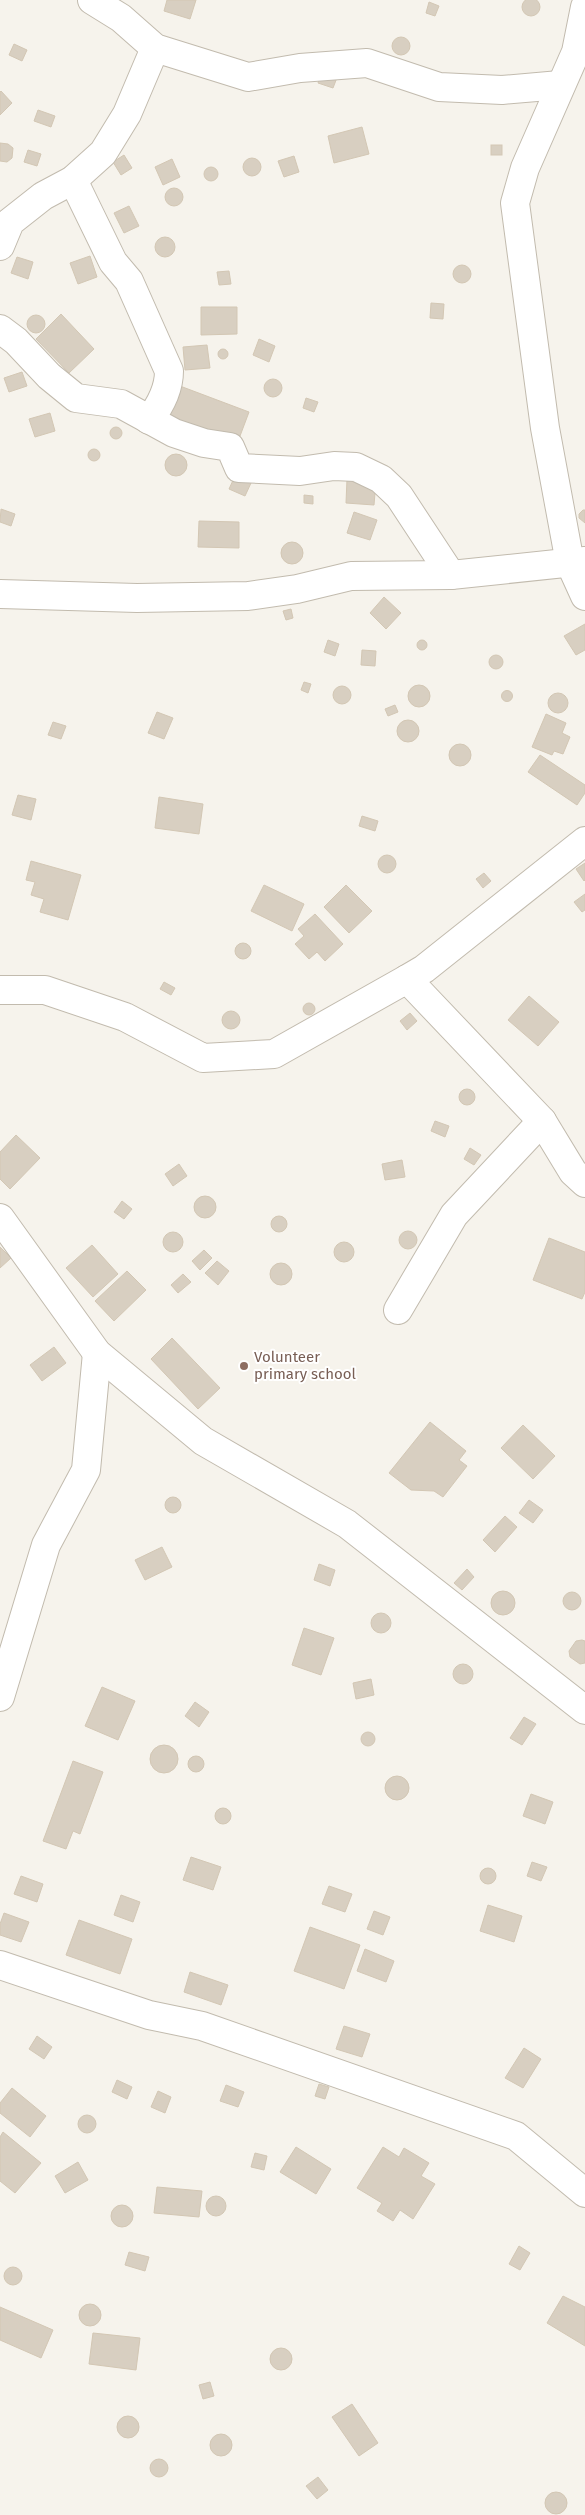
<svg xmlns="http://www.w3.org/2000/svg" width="585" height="2515" viewBox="0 0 585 2515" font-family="'Fira Sans',sans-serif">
<rect width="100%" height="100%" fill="#f6f3ec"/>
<g fill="#d8cfc1" stroke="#d3c7b4">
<circle cx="531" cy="7" r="9"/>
<polygon points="167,0 196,0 190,19 164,11"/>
<polygon points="429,2 439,6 435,16 426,13"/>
<circle cx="401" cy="46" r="9"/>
<polygon points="14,44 27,50 22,61 9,55"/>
<polygon points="322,69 338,75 333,88 318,83"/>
<polygon points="1,91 12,103 0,115 0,92"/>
<polygon points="38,110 55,116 51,127 34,121"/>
<polygon points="362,127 369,154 334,163 328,136"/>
<polygon points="0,143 8,144 13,148 12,158 7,162 0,161"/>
<rect x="491" y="145" width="11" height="10"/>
<polygon points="28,150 41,154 37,166 24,162"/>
<polygon points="124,155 132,168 121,175 113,162"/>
<polygon points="294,156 299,172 284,177 278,161"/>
<circle cx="252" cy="167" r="9"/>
<polygon points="172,159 180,177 163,185 155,167"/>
<circle cx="211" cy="174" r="7"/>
<circle cx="174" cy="197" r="9"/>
<polygon points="129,206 139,226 124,233 114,213"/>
<circle cx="165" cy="247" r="10"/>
<polygon points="90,256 97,277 78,284 70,263"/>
<polygon points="17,257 33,262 28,279 11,273"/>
<circle cx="462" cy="274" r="9"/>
<polygon points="229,271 231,284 219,285 217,272"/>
<polygon points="431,303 444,304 443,319 430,318"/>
<polygon points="201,307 237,307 237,334 201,335"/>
<polygon points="61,314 94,349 69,373 36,339"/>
<circle cx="36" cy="324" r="9"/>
<polygon points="259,339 275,346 269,362 253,355"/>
<polygon points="207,345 210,368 185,370 183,347"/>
<circle cx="223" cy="354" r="5"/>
<polygon points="22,372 27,386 9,392 4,378"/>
<circle cx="273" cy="388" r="9"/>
<polygon points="172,383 249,412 237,444 160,416"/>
<polygon points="306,398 318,402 314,412 303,408"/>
<polygon points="50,413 55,431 35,437 29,419"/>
<circle cx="116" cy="433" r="6"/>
<circle cx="94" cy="455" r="6"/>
<circle cx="176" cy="465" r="11"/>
<polygon points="235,476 251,483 245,496 229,489"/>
<polygon points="347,479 376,481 374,505 346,503"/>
<polygon points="304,495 313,496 313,504 304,503"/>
<polygon points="1,509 15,514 11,526 0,522"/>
<polygon points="583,510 585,510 585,523 579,518 579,514"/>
<polygon points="354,512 377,520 370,540 347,533"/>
<polygon points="199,521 239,522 239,548 198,547"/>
<circle cx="292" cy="553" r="11"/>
<polygon points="384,597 401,613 386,629 370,613"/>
<polygon points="291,609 293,618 286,620 283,611"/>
<polygon points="585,624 585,650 576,655 564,636"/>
<polygon points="328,640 339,644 335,656 324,652"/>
<circle cx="422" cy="645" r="5"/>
<polygon points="362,650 376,651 375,666 361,665"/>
<circle cx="496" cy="662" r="7"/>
<polygon points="304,682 311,684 308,693 301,690"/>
<circle cx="419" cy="696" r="11"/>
<circle cx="342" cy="695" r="9"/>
<circle cx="507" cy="696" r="5.5"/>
<circle cx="558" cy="703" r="10"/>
<polygon points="395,705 398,712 388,716 385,709"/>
<polygon points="157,712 173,718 164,739 148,733"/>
<polygon points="546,714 566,723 562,733 570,737 563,754 554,751 552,755 532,747"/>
<circle cx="408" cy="731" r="11"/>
<polygon points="53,722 66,726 61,739 48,735"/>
<circle cx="460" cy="755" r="11"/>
<polygon points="540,755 585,785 585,793 577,805 528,772"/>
<polygon points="18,795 36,799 31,820 12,815"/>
<polygon points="159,797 203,804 199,834 155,828"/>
<polygon points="362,816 378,821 375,831 359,826"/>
<circle cx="387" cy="864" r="9"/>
<polygon points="31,861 81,875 68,920 40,912 44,899 31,895 35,882 26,880"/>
<polygon points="585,863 585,880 584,881 576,869"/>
<polygon points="484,873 491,881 483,888 476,879"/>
<polygon points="264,885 304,904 292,931 251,911"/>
<polygon points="346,885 372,911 349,933 324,907"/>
<polygon points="585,894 585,910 582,912 574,902"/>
<polygon points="315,914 343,944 325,961 317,952 309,959 295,944 304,936 298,929"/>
<circle cx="243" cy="951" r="8"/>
<polygon points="164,982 175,988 171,995 160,989"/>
<polygon points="529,996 559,1022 538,1046 508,1020"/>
<circle cx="309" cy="1009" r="6"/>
<circle cx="231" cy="1020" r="9"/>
<polygon points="410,1013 417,1021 407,1030 400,1021"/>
<circle cx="467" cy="1097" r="8"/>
<polygon points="435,1121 449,1126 445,1137 431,1131"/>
<polygon points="16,1135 40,1158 10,1189 0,1179 0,1152"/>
<polygon points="470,1148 481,1155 474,1165 464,1159"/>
<polygon points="402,1160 405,1177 385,1180 382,1164"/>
<polygon points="179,1164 187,1176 173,1186 165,1174"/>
<circle cx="205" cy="1207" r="11"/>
<polygon points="122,1201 132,1209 124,1219 114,1212"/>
<circle cx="279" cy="1224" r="8"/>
<circle cx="408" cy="1240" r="9"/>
<circle cx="173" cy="1242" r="10"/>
<polygon points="549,1238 585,1252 585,1292 582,1299 533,1280"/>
<circle cx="344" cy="1252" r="10"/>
<polygon points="92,1245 118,1274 93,1297 66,1268"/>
<polygon points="0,1247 11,1258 0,1268"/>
<polygon points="204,1250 212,1258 200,1270 192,1261"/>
<polygon points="217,1261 229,1271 218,1285 205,1273"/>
<circle cx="281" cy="1274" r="11"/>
<polygon points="127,1271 146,1290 114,1321 95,1301"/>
<polygon points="183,1274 191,1282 178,1293 171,1285"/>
<polygon points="172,1338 220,1388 198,1409 151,1359"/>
<polygon points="54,1347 66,1363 42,1381 30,1365"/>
<polygon points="430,1422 466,1451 459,1460 467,1466 443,1497 434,1491 411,1490 389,1473"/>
<polygon points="523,1425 555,1456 533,1479 501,1448"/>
<circle cx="173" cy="1505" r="8"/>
<polygon points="529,1500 543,1510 533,1523 519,1513"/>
<polygon points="505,1516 517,1527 495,1552 483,1540"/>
<polygon points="162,1547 172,1567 145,1580 135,1560"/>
<polygon points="319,1564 335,1570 330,1586 314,1580"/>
<polygon points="467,1569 474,1577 462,1590 454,1583"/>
<circle cx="503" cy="1603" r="12"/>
<circle cx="572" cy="1601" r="9"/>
<circle cx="381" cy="1623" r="10"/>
<polygon points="304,1628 334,1638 321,1675 292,1665"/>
<polygon points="582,1640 585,1641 585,1663 580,1664 570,1657 569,1651 576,1641"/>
<circle cx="463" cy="1674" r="10"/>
<polygon points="371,1679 374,1695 356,1699 353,1683"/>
<polygon points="102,1687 135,1701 118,1740 85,1726"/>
<polygon points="195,1702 209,1712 199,1727 185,1716"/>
<polygon points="524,1717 536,1724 522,1745 510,1738"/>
<circle cx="368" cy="1739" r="7"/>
<circle cx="164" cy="1759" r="14"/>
<circle cx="196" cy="1764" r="8"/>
<polygon points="73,1761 103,1772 80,1834 73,1831 66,1849 43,1841"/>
<circle cx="397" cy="1788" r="12"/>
<polygon points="531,1794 553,1802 545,1824 523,1816"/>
<circle cx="223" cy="1816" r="8"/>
<polygon points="191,1857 221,1867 213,1890 183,1880"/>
<polygon points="532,1862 547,1867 541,1881 527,1876"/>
<circle cx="488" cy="1876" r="8"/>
<polygon points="21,1876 43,1884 37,1902 14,1894"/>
<polygon points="329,1886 352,1894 345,1912 322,1904"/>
<polygon points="121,1895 140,1902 133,1922 114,1915"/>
<polygon points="488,1905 522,1916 514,1942 480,1931"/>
<polygon points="374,1911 390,1917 383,1935 367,1929"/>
<polygon points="4,1913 29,1922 21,1942 0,1935 0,1924"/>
<polygon points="79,1920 132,1939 120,1974 66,1955"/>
<polygon points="310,1927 360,1945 344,1989 294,1971"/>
<polygon points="365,1949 394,1961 386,1982 357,1971"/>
<polygon points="190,1972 228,1985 221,2005 184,1992"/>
<polygon points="344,2026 370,2034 362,2057 336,2049"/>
<polygon points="37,2036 52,2047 44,2059 29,2049"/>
<polygon points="524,2048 541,2059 523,2088 505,2078"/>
<polygon points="117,2080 132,2087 127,2099 112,2092"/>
<polygon points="319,2084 329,2087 325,2099 315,2096"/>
<polygon points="226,2085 244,2092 238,2107 220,2101"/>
<polygon points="12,2088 46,2116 30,2137 0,2113 0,2103"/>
<polygon points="158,2091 171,2097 165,2113 151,2107"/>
<circle cx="87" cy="2124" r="9"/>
<polygon points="3,2132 41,2163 15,2193 0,2181 0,2137"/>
<polygon points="296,2147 331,2169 316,2194 280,2172"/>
<polygon points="383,2147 399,2157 404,2148 429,2163 421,2176 435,2184 413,2219 400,2210 393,2221 377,2211 382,2203 357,2188"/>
<polygon points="255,2153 267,2156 264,2170 251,2167"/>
<polygon points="78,2162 88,2180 65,2193 55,2176"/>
<polygon points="157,2187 202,2191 199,2217 154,2213"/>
<circle cx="216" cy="2206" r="10"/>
<circle cx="122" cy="2216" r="11"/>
<polygon points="519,2246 530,2253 520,2270 509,2264"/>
<polygon points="129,2252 149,2257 145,2271 125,2265"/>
<circle cx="13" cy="2276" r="9"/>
<polygon points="563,2296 585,2307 585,2346 547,2323"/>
<circle cx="90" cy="2315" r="11"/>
<polygon points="0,2307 53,2330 41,2358 0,2340"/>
<polygon points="93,2333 140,2338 136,2370 89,2364"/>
<circle cx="281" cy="2359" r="11"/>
<polygon points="210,2382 214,2396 203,2399 199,2385"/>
<polygon points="352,2404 378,2443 359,2456 332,2417"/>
<circle cx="128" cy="2427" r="11"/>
<circle cx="221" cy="2445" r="11"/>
<circle cx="159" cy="2468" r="9"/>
<polygon points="318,2477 328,2490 317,2499 306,2486"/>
<circle cx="556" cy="2503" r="11"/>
</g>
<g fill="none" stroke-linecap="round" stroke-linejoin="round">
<defs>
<g id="minor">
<polyline points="92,0 121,18 155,48 248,77 300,68 367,63 439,87 502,90 560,85"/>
<polyline points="585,7 576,52 525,168 515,203 545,428 570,563 585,596"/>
<path d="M73,180L113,262L129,281L169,371C169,390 160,406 149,420"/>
<polyline points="0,246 10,222 43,196 73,180 103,153 127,114 155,48"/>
<polyline points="0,329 16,341 49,376 76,398 121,404 174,433 204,443 230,447 239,468 300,471 334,466 356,467 381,479 399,496 451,575"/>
<polyline points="0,594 137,598 248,596 297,589 351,576 451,575 585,561"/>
<polyline points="407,979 424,969 585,841"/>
<polyline points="0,990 45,990 125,1017 203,1058 274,1054 407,979 542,1121 573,1172 585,1183"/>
<polyline points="0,1218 97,1353 203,1441 347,1524 585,1710"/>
<polyline points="398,1310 454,1215 542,1121"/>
<polyline points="0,1697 46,1545 86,1470 97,1353"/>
<polyline points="0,1965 149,2015 202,2026 516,2136 585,2193"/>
</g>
</defs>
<use href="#minor" stroke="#c2bbae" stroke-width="30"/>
<use href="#minor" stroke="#fff" stroke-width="28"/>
</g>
<circle fill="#8d6e63" stroke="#fff" stroke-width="2" cx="244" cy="1366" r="5"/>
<g text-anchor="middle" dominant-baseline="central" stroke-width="4" stroke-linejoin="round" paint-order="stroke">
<g font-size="15" fill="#785e54" stroke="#fff" text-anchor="start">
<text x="254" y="1357">Volunteer<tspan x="254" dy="17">primary school</tspan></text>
</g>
</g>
</svg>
